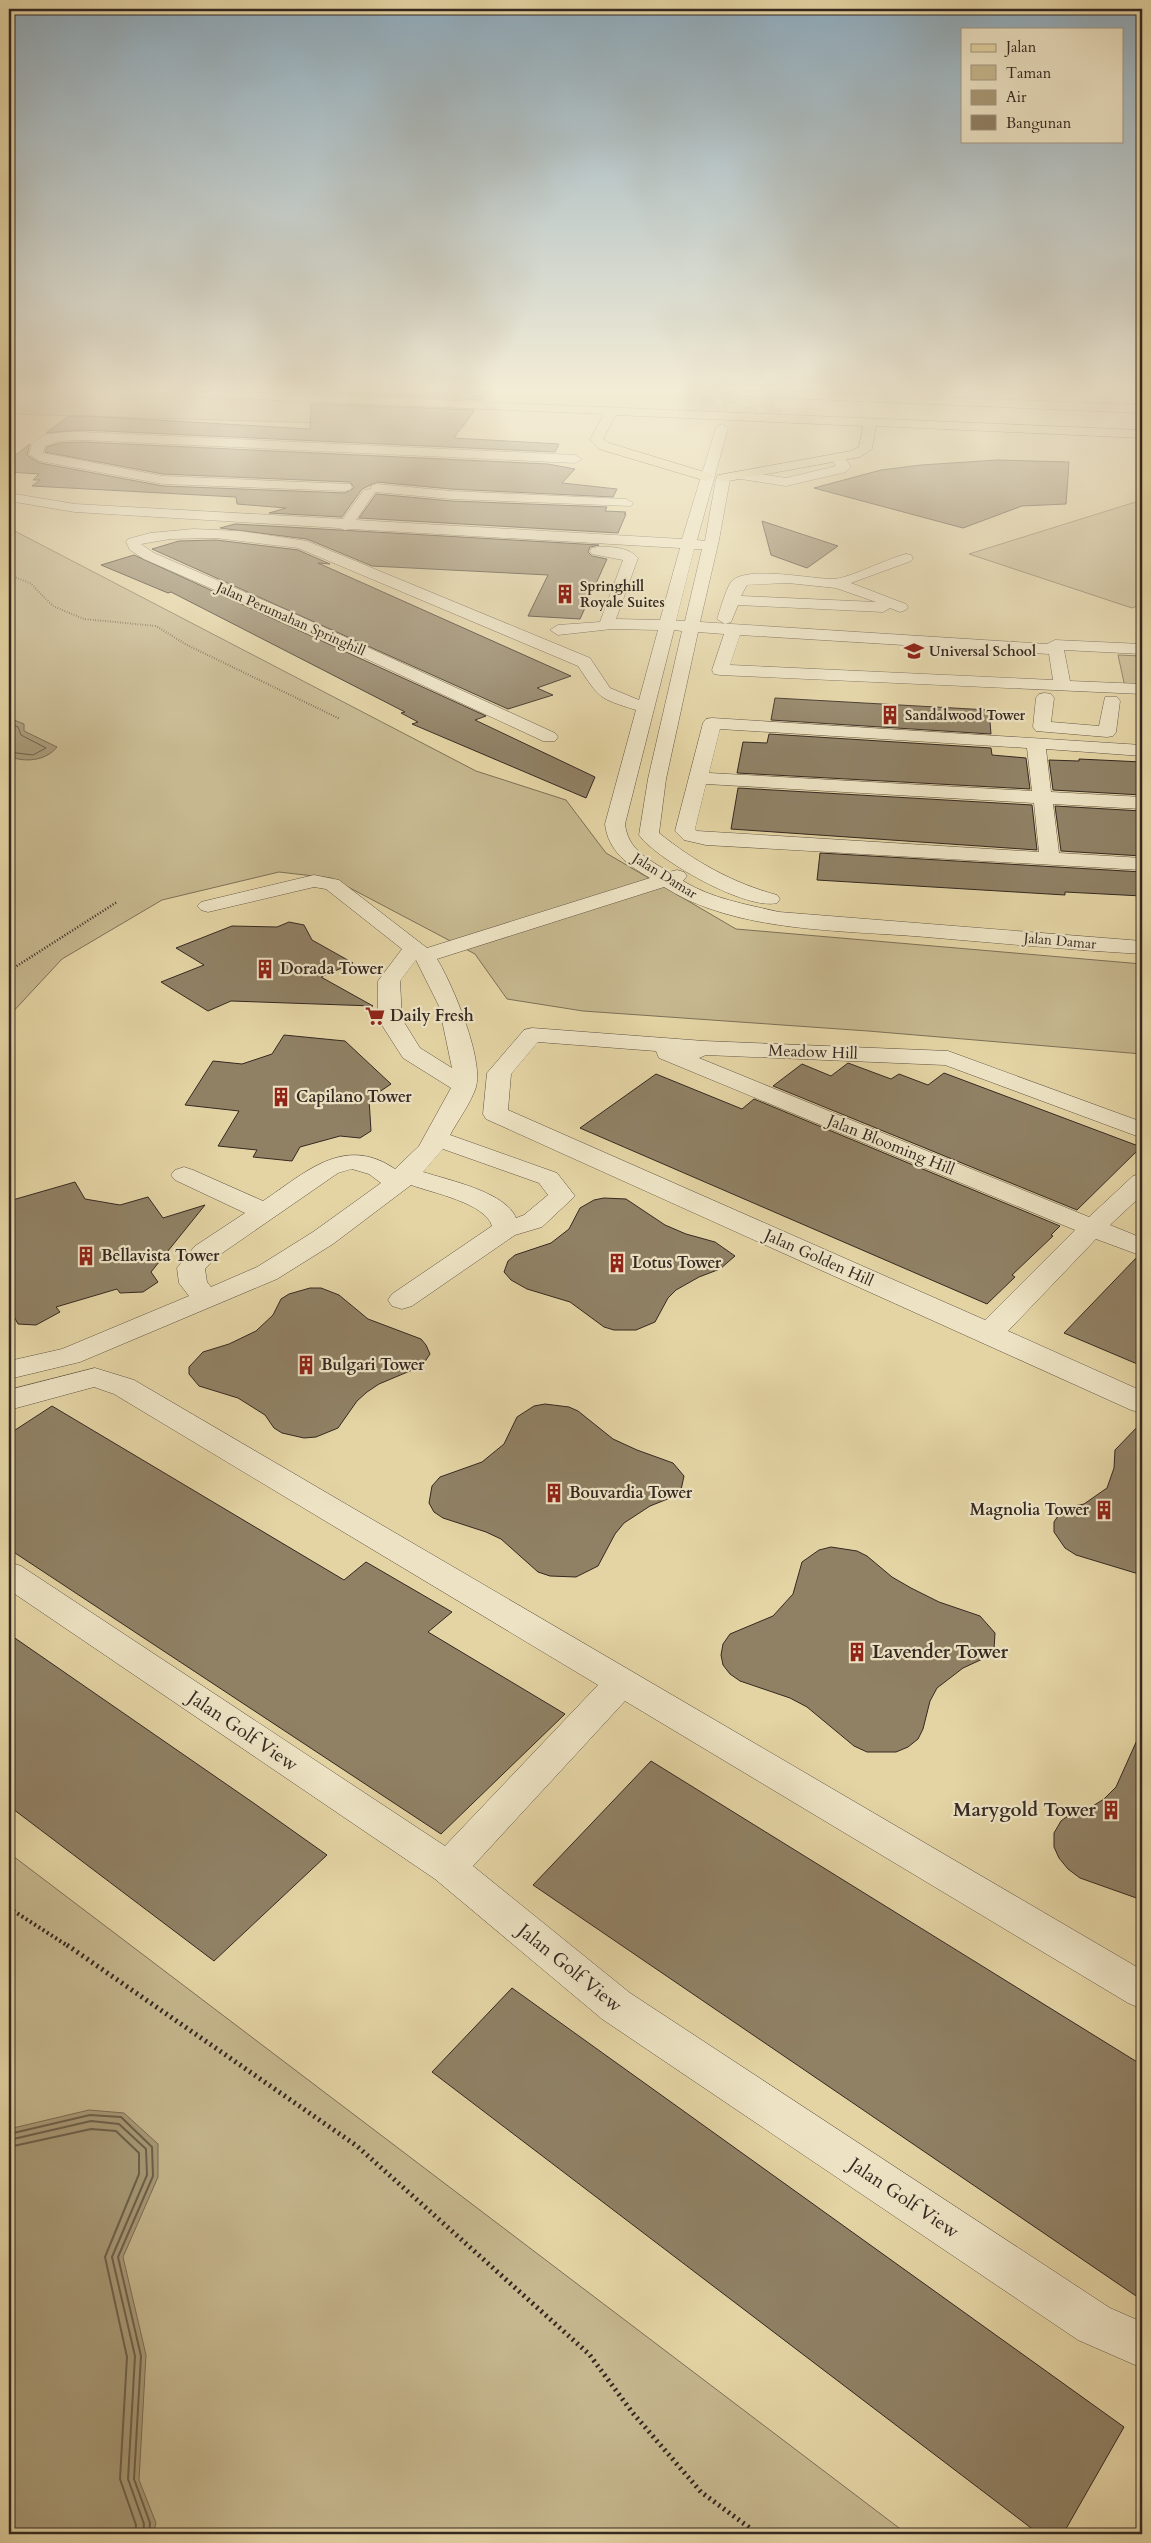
<svg xmlns="http://www.w3.org/2000/svg" width="1151" height="2543" viewBox="0 0 1151 2543" font-family="Cardo,serif">
<rect width="100%" height="100%" fill="#e4d4a4"/>
<filter id="stains"><feTurbulence type="fractalNoise" baseFrequency=".004" numOctaves="4"/><feColorMatrix values="0 0 0 0 .2 0 0 0 0 .09 0 0 0 0 .02 0 0 0 .5 -.17"/></filter>
<radialGradient id="worn" r=".72"><stop offset=".6" stop-color="#630" stop-opacity="0"/><stop offset="1" stop-color="#630" stop-opacity=".3"/></radialGradient>
<g fill="#c6b78e" stroke="#7d7058">
<polygon points="9,392 182,392 479,405 463,427 9,414"/>
<polygon points="1142,500 1142,604 1132,608 969,554"/>
<polygon points="9,528 476,771 566,800 606,853 736,929 1142,964 1142,1054 868,1031 583,1011 507,999 475,954 331,878 279,872 162,900 62,959 9,1016"/>
<polygon points="1118,655 1142,656 1142,688 1125,687"/>
<polygon points="9,1853 907,2534 9,2534"/>
</g>
<g fill="#a89a77" stroke="#7a6c55">
<path d="M9,718L24,724V731L57,747C46,761 24,763 9,756Z"/>
<polygon points="89,2110 124,2113 158,2144 158,2177 123,2257 146,2355 139,2480 156,2523 153,2534 9,2534 9,2129"/>
</g>
<g fill="none" stroke-linecap="round" stroke-linejoin="round">
<polyline stroke="#6e614c" stroke-width="1" points="9,723 18,727 21,735 46,748 33,755 9,752"/>
<g stroke="#6e614c" stroke-width="2">
<polyline points="9,2134 90,2115 121,2117 152,2147 153,2176 118,2257 141,2356 134,2479 150,2523 149,2534"/>
<polyline points="9,2140 91,2121 119,2124 146,2149 147,2175 112,2257 135,2356 128,2479 144,2524 143,2534"/>
<polyline points="9,2147 91,2129 116,2131 139,2153 139,2174 105,2257 127,2357 120,2479 136,2525 135,2534"/>
</g>
</g>
<g fill="#908165" stroke="#342821">
<polygon points="311,392 488,392 482,400"/>
<polygon points="311,404 474,410 454,438 559,444 555,452 82,430 46,433 69,416 87,416 310,429"/>
<polygon points="82,442 548,464 575,469 562,483 617,489 613,497 451,489 377,482 362,489 342,517 269,513 286,508 237,504 236,497 32,486 40,480 33,480 39,474 9,472 9,460 30,444 27,455 40,463 163,486 345,493 354,488 350,482 163,474 45,452 47,447 60,443"/>
<polygon points="998,460 1069,462 1066,504 1022,506 963,528 814,488 881,470 921,465"/>
<polygon points="376,494 451,501 607,507 605,511 626,512 624,514 626,514 618,533 359,518"/>
<polygon points="762,521 838,546 807,568 771,555"/>
<polygon points="235,524 599,545 590,547 588,552 592,556 607,559 580,619 528,616 548,575 372,566 307,539 220,528"/>
<polygon points="216,540 298,550 330,564 318,563 571,676 537,688 553,695 508,709 152,549 179,541"/>
<polygon points="134,555 486,716 475,720 595,777 586,798 412,724 418,722 401,713 405,712 171,592 168,593 101,565"/>
<polygon points="775,698 989,710 991,734 771,720"/>
<polygon points="769,734 991,748 992,755 1026,758 1030,789 737,773 743,742 767,743"/>
<polygon points="1079,759 1142,762 1142,795 1053,790 1049,760 1079,761"/>
<polygon points="738,788 1032,805 1037,850 731,829"/>
<polygon points="1055,806 1142,811 1142,856 1061,851"/>
<polygon points="820,853 1142,872 1142,896 1065,892 1065,895 817,880"/>
<polygon points="289,922 304,925 312,940 353,963 321,977 373,1006 231,1001 208,1011 161,982 204,965 176,948 232,926 277,927"/>
<polygon points="284,1035 345,1041 391,1084 369,1099 371,1131 360,1138 340,1136 300,1147 292,1161 253,1157 257,1150 218,1146 239,1111 185,1105 213,1061 242,1064 272,1054"/>
<polygon points="848,1063 891,1079 899,1074 928,1085 944,1073 1141,1147 1077,1210 773,1086 802,1064 831,1076"/>
<polygon points="656,1074 742,1109 754,1099 1060,1226 1051,1235 1053,1236 1012,1275 1015,1277 987,1304 580,1128"/>
<polygon points="75,1182 85,1199 120,1205 148,1197 163,1218 205,1205 151,1272 158,1282 143,1292 120,1293 117,1289 56,1307 60,1312 36,1325 18,1324 9,1307 9,1201"/>
<polygon points="604,1198 626,1199 665,1225 686,1234 715,1242 735,1256 720,1269 699,1277 676,1290 668,1298 655,1322 636,1330 614,1330 604,1327 570,1302 527,1289 511,1280 504,1272 508,1261 515,1255 551,1243 569,1229 580,1208 594,1200"/>
<polygon points="1138,1256 1142,1258 1142,1366 1064,1333"/>
<polygon points="310,1288 321,1288 339,1295 368,1319 421,1339 426,1345 430,1354 424,1363 417,1368 379,1384 367,1392 357,1401 338,1428 316,1437 304,1438 282,1433 274,1428 265,1415 238,1398 199,1386 189,1374 189,1367 203,1352 229,1344 256,1331 273,1315 281,1299 289,1294"/>
<polygon points="545,1404 569,1407 578,1411 613,1439 637,1450 673,1463 684,1476 681,1490 675,1496 650,1506 624,1523 615,1534 598,1566 576,1577 550,1576 538,1572 501,1539 486,1532 443,1518 434,1512 429,1503 432,1486 440,1477 482,1462 504,1444 517,1417 534,1406"/>
<polygon points="52,1406 344,1580 366,1562 452,1612 428,1632 565,1714 441,1834 9,1549 9,1434"/>
<polygon points="1142,1422 1142,1575 1076,1555 1065,1548 1054,1532 1054,1522 1060,1513 1070,1507 1084,1504 1107,1488 1114,1468 1115,1450"/>
<polygon points="831,1547 857,1551 867,1556 892,1577 911,1588 939,1602 980,1616 995,1633 994,1649 989,1656 963,1668 937,1688 930,1701 923,1729 918,1739 908,1747 896,1752 867,1752 854,1746 807,1707 790,1698 740,1681 730,1674 723,1665 721,1655 723,1644 730,1634 773,1616 793,1594 802,1562 819,1550"/>
<polygon points="9,1634 255,1804 327,1855 214,1961 9,1806"/>
<polygon points="1142,1729 1142,1900 1080,1878 1068,1869 1059,1858 1054,1847 1054,1833 1061,1821 1073,1812 1088,1809 1104,1799 1116,1787"/>
<polygon points="651,1761 1142,2065 1142,2300 533,1885"/>
<polygon points="512,1988 1124,2427 1063,2534 1039,2534 432,2072"/>
</g>
<g fill="none" stroke-linecap="round" stroke-linejoin="round">
<g stroke="#c1b28a" stroke-width="14" stroke-dasharray="14 7" stroke-linecap="butt">
<polyline points="727,413 706,408 709,400 734,396"/>
<polyline points="744,414 775,411 777,403 750,397"/>
</g>
<defs>
<g id="minor">
<polygon points="9,412 13,413 17,420 9,426"/>
<path d="M722,424L728,428L697,540L705,541L716,479L723,475L730,479L719,540L700,622L1047,644L1055,640L1142,644V654L1064,650L1070,681L1142,684V694L720,675L714,674L712,670L724,634L698,632L666,779L659,833C695,862 733,883 777,895L780,899L777,903C747,911 657,860 639,835L648,779L682,631L674,630L625,824C628,850 648,859 669,872L677,870L684,872L687,876L683,881C713,899 745,904 779,912L1142,941V954C1070,950 998,943 926,937C843,930 736,933 664,887L437,959C452,983 484,1059 476,1087C471,1103 458,1120 450,1135L557,1173L575,1196L542,1227L515,1235L412,1306L402,1309L392,1306L388,1300L392,1294L492,1226C485,1203 433,1193 411,1185L333,1244L277,1279L80,1362L9,1379V1361L62,1349L189,1296L179,1283L177,1268L195,1246L245,1213L175,1180L171,1175L175,1170L184,1167L193,1170L263,1201C305,1173 344,1134 395,1169L419,1146L451,1088L403,1058L378,1019V981L402,949L326,889L314,887L208,912L201,910L197,906L201,902L314,875L339,880L427,948L650,878C628,865 608,851 605,824L636,710C598,698 600,699 578,666L298,548L216,538L170,539L141,544L154,553L286,610L555,733L558,737L555,741H543L274,616L144,559L130,550L126,542L128,539L150,533L193,529L240,531L307,541L590,658L610,688L639,700L658,630L612,629L558,635L550,630L558,625L600,622L623,560L592,554L590,551L592,548C605,545 630,547 638,558L616,619L660,620L680,548L351,529L345,530L339,528L75,512L9,501V493L75,504L343,519L364,490L371,489L372,485L377,484L451,491L626,499L633,503L631,506L451,499L375,492L356,520L682,539L716,428ZM694,549H702L685,621H676ZM740,635L1049,654L1053,680L730,665ZM416,960L439,1006L452,1068L420,1048L402,1019L400,981ZM443,1149L539,1183L548,1195L524,1215L516,1218C506,1192 448,1180 423,1172ZM352,1169L369,1174L381,1183L313,1232L257,1267L211,1287L207,1282L205,1269L215,1258L338,1173Z"/>
<path d="M82,432L575,455L582,459L575,463L82,440L60,441L45,446L43,453L163,476L350,484L352,487L350,490L345,491L163,484L40,461L29,454C31,450 31,445 34,442C43,431 69,432 82,432Z"/>
<polygon points="837,453 842,454 851,467 846,472 786,486 741,479 734,475 741,471 786,478 836,466 830,457"/>
<path d="M906,554L911,555L913,558L911,561L851,583L906,604L908,607L906,610L900,612L890,608L883,612L738,605L731,622L725,624L717,619C720,611 727,584 733,580C750,566 811,579 833,579C848,579 888,558 906,554ZM788,583L836,588L876,602L741,596L747,585Z"/>
<polygon points="1045,693 1051,694 1054,698 1051,722 1099,726 1105,697 1117,697 1120,701 1116,732 1113,736 1107,737 1036,731 1033,727 1036,698 1039,694"/>
<path d="M712,718L1142,745V756L1046,749L1051,792L1142,797V809L1053,804L1059,853L1142,858V870L706,845L684,840L675,831L703,723L706,719ZM720,729L1027,748L1032,791L709,773ZM706,784L1034,803L1039,852L697,831L695,829Z"/>
<path d="M532,1028L704,1041L948,1051L1142,1122V1138L945,1065L706,1055L699,1058L1089,1217L1133,1176L1142,1173V1195L1110,1225L1142,1238V1256L1096,1239L1008,1331L1142,1391V1413L1131,1410L486,1119L483,1114L487,1073L524,1030ZM538,1042L656,1051L659,1058L1075,1230L985,1320L508,1110L511,1074Z"/>
<polygon points="95,1368 134,1380 1142,1970 1142,2009 1128,2003 625,1701 473,1866 630,1993 1110,2308 1142,2322 1142,2368 1078,2340 602,2019 435,1879 9,1590 9,1562 21,1566 445,1846 598,1685 114,1394 94,1387 9,1410 9,1390"/>
</g>
<g id="major">
<polygon points="169,392 250,392 1142,430 1142,438 876,426 872,449 860,457 723,482 716,478 718,475 851,451 859,447 863,426 616,415 603,439 609,443 711,474 713,477 706,481 599,449 590,440 604,414 175,396"/>
<polygon points="731,392 815,392 1142,405 1142,413 737,396"/>
</g>
</defs>
<use href="#minor" stroke="#605342" stroke-width="1"/>
<use href="#major" stroke="#342821" stroke-width="1"/>
<polyline stroke="#342821" stroke-width="1" stroke-dasharray="0.5 1" stroke-linecap="butt" points="9,575 11,576"/>
<polyline stroke="#342821" stroke-width="2" stroke-dasharray="0.5 2" stroke-linecap="butt" points="9,575 30,583 53,606 84,619 156,626 187,645 340,719"/>
<polyline stroke="#342821" stroke-width="2.5" stroke-dasharray="1 2" stroke-linecap="butt" points="9,971 117,902"/>
<polyline stroke="#342821" stroke-width="4" stroke-dasharray="2 3" stroke-linecap="butt" points="9,1908 68,1946"/>
<polyline stroke="#342821" stroke-width="5" stroke-dasharray="2 4" stroke-linecap="butt" points="67,1945 357,2146 589,2354 632,2412 701,2492 758,2534"/>
<use href="#minor" fill="#ede3c4" fill-rule="evenodd"/>
<use href="#major" fill="#e4d4a4" fill-rule="evenodd"/>
</g>
<linearGradient id="sky" x2="0" y2="1"><stop stop-color="#8eaabb"/><stop offset="0.52" stop-color="#f3ecd6"/><stop offset="1" stop-color="#f3ecd6" stop-opacity="0"/></linearGradient>
<rect width="1151" height="748" fill="url(#sky)"/>
<defs>
<symbol id="building-bare" viewBox="-9 -9 18 18"><path d="M-4-6H4V6H1V3H-1V6H-4ZM-2.5-4.3h1.7v1.8h-1.7ZM.8-4.3h1.7v1.8H.8ZM-2.5-1h1.7V.8h-1.7ZM.8-1h1.7V.8H.8Z" fill="#8f2418" stroke="#ede3c4" stroke-width="2.5" paint-order="stroke"/></symbol>
<symbol id="school-bare" viewBox="-9 -9 18 18"><path d="M0-5L7-2L0 1L-7-2ZM-4 1L0 2.5L4 1V4Q0 6-4 4Z" fill="#8f2418" stroke="#ede3c4" stroke-width="2.5" paint-order="stroke"/></symbol>
<symbol id="supermarket-bare" viewBox="-9 -9 18 18"><path d="M-6-5.5h2.5l.6 2H6L4.5 2H-2.5L-4.4-4H-6ZM-1.5 3.2a1.3 1.3 0 1 0 .1 0ZM3 3.2a1.3 1.3 0 1 0 .1 0Z" fill="#8f2418" stroke="#ede3c4" stroke-width="2.5" paint-order="stroke"/></symbol>
</defs>
<g fill-rule="evenodd">
<use href="#building-bare" x="551" y="580" width="28" height="28"/>
<use href="#school-bare" x="900" y="637" width="28" height="28"/>
<use href="#building-bare" x="876" y="701" width="28" height="28"/>
<use href="#building-bare" x="251" y="955" width="28" height="28"/>
<use href="#supermarket-bare" x="361" y="1002" width="28" height="28"/>
<use href="#building-bare" x="267" y="1083" width="28" height="28"/>
<use href="#building-bare" x="72" y="1242" width="28" height="28"/>
<use href="#building-bare" x="603" y="1249" width="28" height="28"/>
<use href="#building-bare" x="292" y="1351" width="28" height="28"/>
<use href="#building-bare" x="540" y="1479" width="28" height="28"/>
<use href="#building-bare" x="1090" y="1496" width="28" height="28"/>
<use href="#building-bare" x="843" y="1638" width="28" height="28"/>
<use href="#building-bare" x="1097" y="1796" width="28" height="28"/>
</g>
<g text-anchor="middle" dominant-baseline="central" stroke-width="4.5" stroke-linejoin="round" paint-order="stroke">
<g font-size="14" font-weight="bold" fill="#342821" stroke="#ede3c4" text-anchor="start">
<text x="580" y="586">Springhill<tspan x="580" dy="16">Royale Suites</tspan></text>
<text x="929" y="651">Universal School</text>
<text x="905" y="715">Sandalwood Tower</text>
</g>
<g font-size="14" fill="#342821" stroke="#ede3c4">
<text transform="translate(291 619) rotate(24)">Jalan Perumahan Springhill</text>
<text transform="translate(665 876) rotate(32)">Jalan Damar</text>
<text transform="translate(1060 941) rotate(5)">Jalan Damar</text>
</g>
<g font-size="16" font-weight="bold" fill="#342821" stroke="#ede3c4" text-anchor="start">
<text x="280" y="969">Dorada Tower</text>
<text x="390" y="1016">Daily Fresh</text>
<text x="296" y="1097">Capilano Tower</text>
<text x="101" y="1256">Bellavista Tower</text>
<text x="632" y="1263">Lotus Tower</text>
<text x="321" y="1365">Bulgari Tower</text>
<text x="569" y="1493">Bouvardia Tower</text>
<text x="1089" y="1510" text-anchor="end">Magnolia Tower</text>
</g>
<g font-size="16" fill="#342821" stroke="#ede3c4">
<text transform="translate(813 1052) rotate(2)">Meadow Hill</text>
<text transform="translate(891 1145) rotate(22)">Jalan Blooming Hill</text>
<text transform="translate(819 1258) rotate(24)">Jalan Golden Hill</text>
</g>
<g font-size="19" font-weight="bold" fill="#342821" stroke="#ede3c4" text-anchor="start">
<text x="872" y="1652">Lavender Tower</text>
<text x="1096" y="1810" text-anchor="end">Marygold Tower</text>
</g>
<g font-size="19" fill="#342821" stroke="#ede3c4">
<text transform="translate(243 1731) rotate(34)">Jalan Golf View</text>
<text transform="translate(570 1968) rotate(39)">Jalan Golf View</text>
<text transform="translate(904 2198) rotate(34)">Jalan Golf View</text>
</g>
</g>
<rect width="1151" height="2543" fill="none" stroke="#e4d4a4" stroke-width="30"/>
<rect x="10" y="10" width="1131" height="2523" fill="none" stroke="#342821" stroke-width="2.5"/>
<rect x="15" y="15" width="1121" height="2513" fill="none" stroke="#342821"/>
<rect x="961" y="28" width="162" height="115" fill="#ede3c4" stroke="#a39883"/>
<rect x="971" y="44" width="25" height="8" fill="#e4d4a4" stroke="#a39883"/>
<text x="1006" y="52" font-size="15" fill="#342821">Jalan</text>
<rect x="971" y="65" width="25" height="15" fill="#c6b78e" stroke="#a39883"/>
<text x="1006" y="78" font-size="15" fill="#342821">Taman</text>
<rect x="971" y="90" width="25" height="15" fill="#a89a77" stroke="#a39883"/>
<text x="1006" y="102" font-size="15" fill="#342821">Air</text>
<rect x="971" y="115" width="25" height="15" fill="#908165" stroke="#a39883"/>
<text x="1006" y="128" font-size="15" fill="#342821">Bangunan</text>
<rect width="100%" height="100%" filter="url(#stains)"/>
<rect width="100%" height="100%" fill="url(#worn)"/>
</svg>
